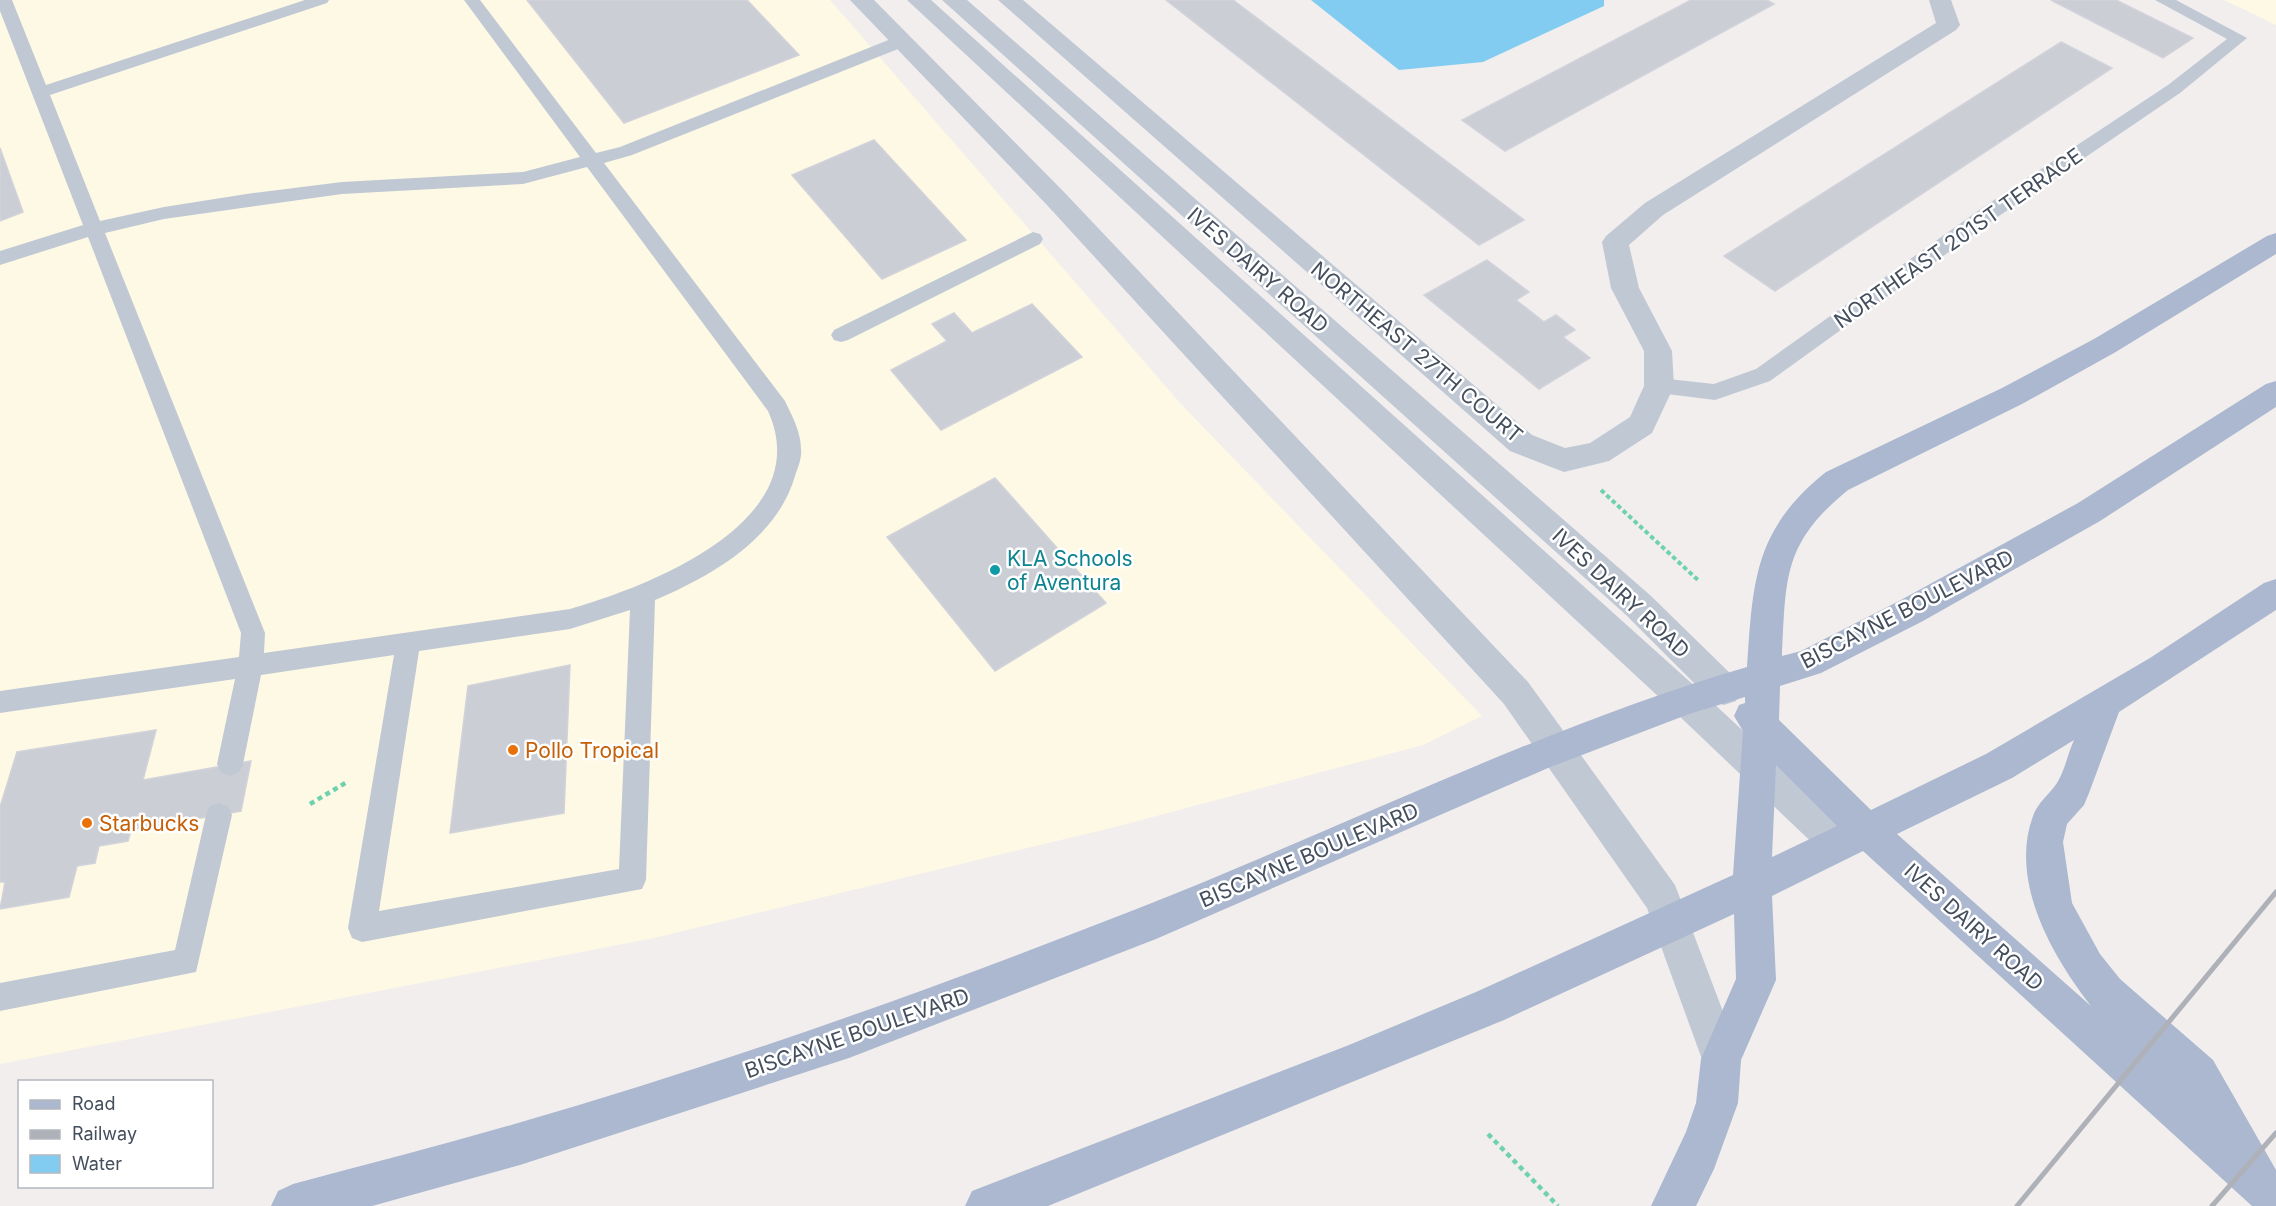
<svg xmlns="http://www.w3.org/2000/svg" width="2276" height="1206" viewBox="0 0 2276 1206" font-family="Inter,sans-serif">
<rect width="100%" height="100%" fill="#f1eeed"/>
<g fill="#fdf9e5">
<polygon points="0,0 830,0 1181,404 1482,716 1423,745 1115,827 654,938 0,1064"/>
<polygon points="2224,0 2276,0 2276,25"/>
</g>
<polygon fill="#82ccf2" points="1311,0 1604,0 1604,6 1483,62 1399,70"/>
<g fill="#ccced6" stroke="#d1d2da" stroke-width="1.5">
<polygon points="527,0 747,0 799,55 624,123"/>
<polygon points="1166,0 1233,0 1524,220 1479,245"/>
<polygon points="1691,0 1767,0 1774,4 1505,151 1462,120"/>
<polygon points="2051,0 2116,0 2193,38 2163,58"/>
<polygon points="2061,42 2112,68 1775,291 1724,256"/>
<polygon points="874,140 966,240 882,279 792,175"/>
<polygon points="0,148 23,212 0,221"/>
<polygon points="1487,260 1529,292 1516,300 1544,322 1556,315 1575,330 1563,337 1590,358 1539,389 1424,295"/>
<polygon points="1032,304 1082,357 941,430 891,370 947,341 932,324 954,313 972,333"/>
<polygon points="995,478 1106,603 995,671 887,537"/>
<polygon points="570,665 564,813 450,833 468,686"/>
<polygon points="156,730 143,780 251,761 241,811 131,830 128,841 99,846 95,863 77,866 69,897 0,909 5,882 0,882 0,807 17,752"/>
</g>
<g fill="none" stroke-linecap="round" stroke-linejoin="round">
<polyline stroke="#6ed2ae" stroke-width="4" stroke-dasharray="4.5 3" stroke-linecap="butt" points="1601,490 1699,581"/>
<g stroke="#6ed2ae" stroke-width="4.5" stroke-dasharray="5 4" stroke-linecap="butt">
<polyline points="310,804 347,782"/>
<polyline points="1488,1134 1558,1206"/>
</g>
<g fill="#c0c8d4" fill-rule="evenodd">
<path d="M0,0H12L46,85L305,0H329L327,3L50,95L100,221L164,207L253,193L342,182L523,172L580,157L464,0H480L596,153L620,147L896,37H908L910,41L908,45L632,155L604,163L785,401C792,416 801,432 801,449C802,458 798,467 795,476C777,539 711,576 655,600L646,880L642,889L362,942L352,938L348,928L394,655L261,675L243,764L239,772L230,776L221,772L217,764L235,679L0,713V691L239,657L241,633L88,237L0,265V251L83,225L0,11ZM587,167L768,411C818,521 650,586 570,609L264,653L265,633L105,233L164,219L342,194L523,184ZM630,610L619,869L379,911L419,651L570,629Z"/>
<polygon points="2155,0 2176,0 2247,38 2180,93 1996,218 1770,381 1715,400 1651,392 1648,386 1651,380 1659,378 1714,384 1756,369 1982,208 2168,85 2227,39"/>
<polygon points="1033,232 1040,234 1043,239 1040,244 848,340 841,342 834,340 831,335 834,330"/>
<polygon points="219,803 228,806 232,815 196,972 0,1011 0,983 175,950 206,815 210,806"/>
</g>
<polygon fill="#c0c8d4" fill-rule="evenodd" points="998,0 1023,0 1532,435 1565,448 1590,443 1630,417 1644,386 1644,351 1611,288 1602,242 1606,236 1645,203 1936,23 1929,0 1951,0 1960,25 1956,30 1663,215 1629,245 1639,288 1672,351 1674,386 1652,433 1609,461 1564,472 1510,451"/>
<g fill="#c0c8d4" fill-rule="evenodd">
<polygon points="850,0 874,0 1064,192 1528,682 1675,885 1741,1059 1735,1073 1721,1079 1707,1073 1647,908 1504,704 1046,204"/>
<polygon points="907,0 931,0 1698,689 1850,830 1856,842 1850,854 1837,859 1824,854 1674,711"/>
<polygon points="942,0 967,0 1650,595 1736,679 1741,690 1736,701 1724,705 1712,701 1626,615"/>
</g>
<path fill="#abb8cf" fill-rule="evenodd" d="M2276,233V254L2114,353L2022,404L1848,490C1783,543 1786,577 1782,656L1801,651L1899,601L2078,503L2266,384L2276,381V407L2100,521L1923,621L1821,673L1780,686L1779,720L1871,810L1986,754L2150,658L2264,583L2276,579V610L2119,712L2089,793L2084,805L2067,824L2063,842L2072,903L2100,954L2120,979L2213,1060L2276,1170V1206H2252L1863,851L1772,896L1776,980L1741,1060L1738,1103L1714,1169L1696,1206H1651L1686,1132L1696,1103L1701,1059L1736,979L1734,914L1504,1020L1048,1206H965L972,1191L1349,1045L1476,992L1733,875L1743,731L1734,716L1739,705L1745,703V697L1689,714L1548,768L1156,939L849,1058L520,1165L372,1206H271L278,1191L293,1184C368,1164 443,1145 518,1123C727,1063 932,989 1134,910C1339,830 1536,729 1747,667C1753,580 1754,530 1826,472L2002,388L2094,339L2267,236ZM2074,740C2068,753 2065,770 2057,783C2049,795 2038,802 2033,816C2009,881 2052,956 2091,1006L1897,834L2012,778ZM1776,765L1837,826L1772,857Z"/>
<g stroke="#afb1b9" stroke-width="5">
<polyline points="2017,1206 2276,892"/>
<polyline points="2212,1206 2276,1133"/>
</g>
</g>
<circle fill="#0f9aa8" stroke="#fff" stroke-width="2" cx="995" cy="570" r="6"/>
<g fill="#e8710a" stroke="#fff" stroke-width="2">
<circle cx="513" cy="750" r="6"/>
<circle cx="87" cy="823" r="6"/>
</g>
<g text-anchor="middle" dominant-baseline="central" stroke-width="5" stroke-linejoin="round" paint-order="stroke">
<g font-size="21" fill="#444e5c" stroke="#fff">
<text transform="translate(1958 238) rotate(-35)">NORTHEAST 201ST TERRACE</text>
<text transform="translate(1258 270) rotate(41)">IVES DAIRY ROAD</text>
<text transform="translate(1417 352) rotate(40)">NORTHEAST 27TH COURT</text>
<text transform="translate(1621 593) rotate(43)">IVES DAIRY ROAD</text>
<text transform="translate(1907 609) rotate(-27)">BISCAYNE BOULEVARD</text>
<text transform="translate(1309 855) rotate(-23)">BISCAYNE BOULEVARD</text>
<text transform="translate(1974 927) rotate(42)">IVES DAIRY ROAD</text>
<text transform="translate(857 1033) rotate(-19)">BISCAYNE BOULEVARD</text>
</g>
<g font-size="21" fill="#0d838f" stroke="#fff" text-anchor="start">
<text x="1007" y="558">KLA Schools<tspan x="1007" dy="24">of Aventura</tspan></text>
</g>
<g font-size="21" fill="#c56008" stroke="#fff" text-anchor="start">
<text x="525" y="750">Pollo Tropical</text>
<text x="99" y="823">Starbucks</text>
</g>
</g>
<rect x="18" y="1080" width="195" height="108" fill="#ffffff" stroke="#b4b8be" stroke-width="1.5"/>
<rect x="30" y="1100" width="30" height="9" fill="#abb8cf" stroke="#b4b8be" stroke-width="1.5"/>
<text x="72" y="1110" font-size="18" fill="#444e5c">Road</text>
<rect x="30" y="1130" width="30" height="9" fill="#afb1b9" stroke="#b4b8be" stroke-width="1.5"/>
<text x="72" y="1140" font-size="18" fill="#444e5c">Railway</text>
<rect x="30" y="1155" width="30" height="18" fill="#82ccf2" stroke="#b4b8be" stroke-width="1.5"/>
<text x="72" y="1170" font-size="18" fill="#444e5c">Water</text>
</svg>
